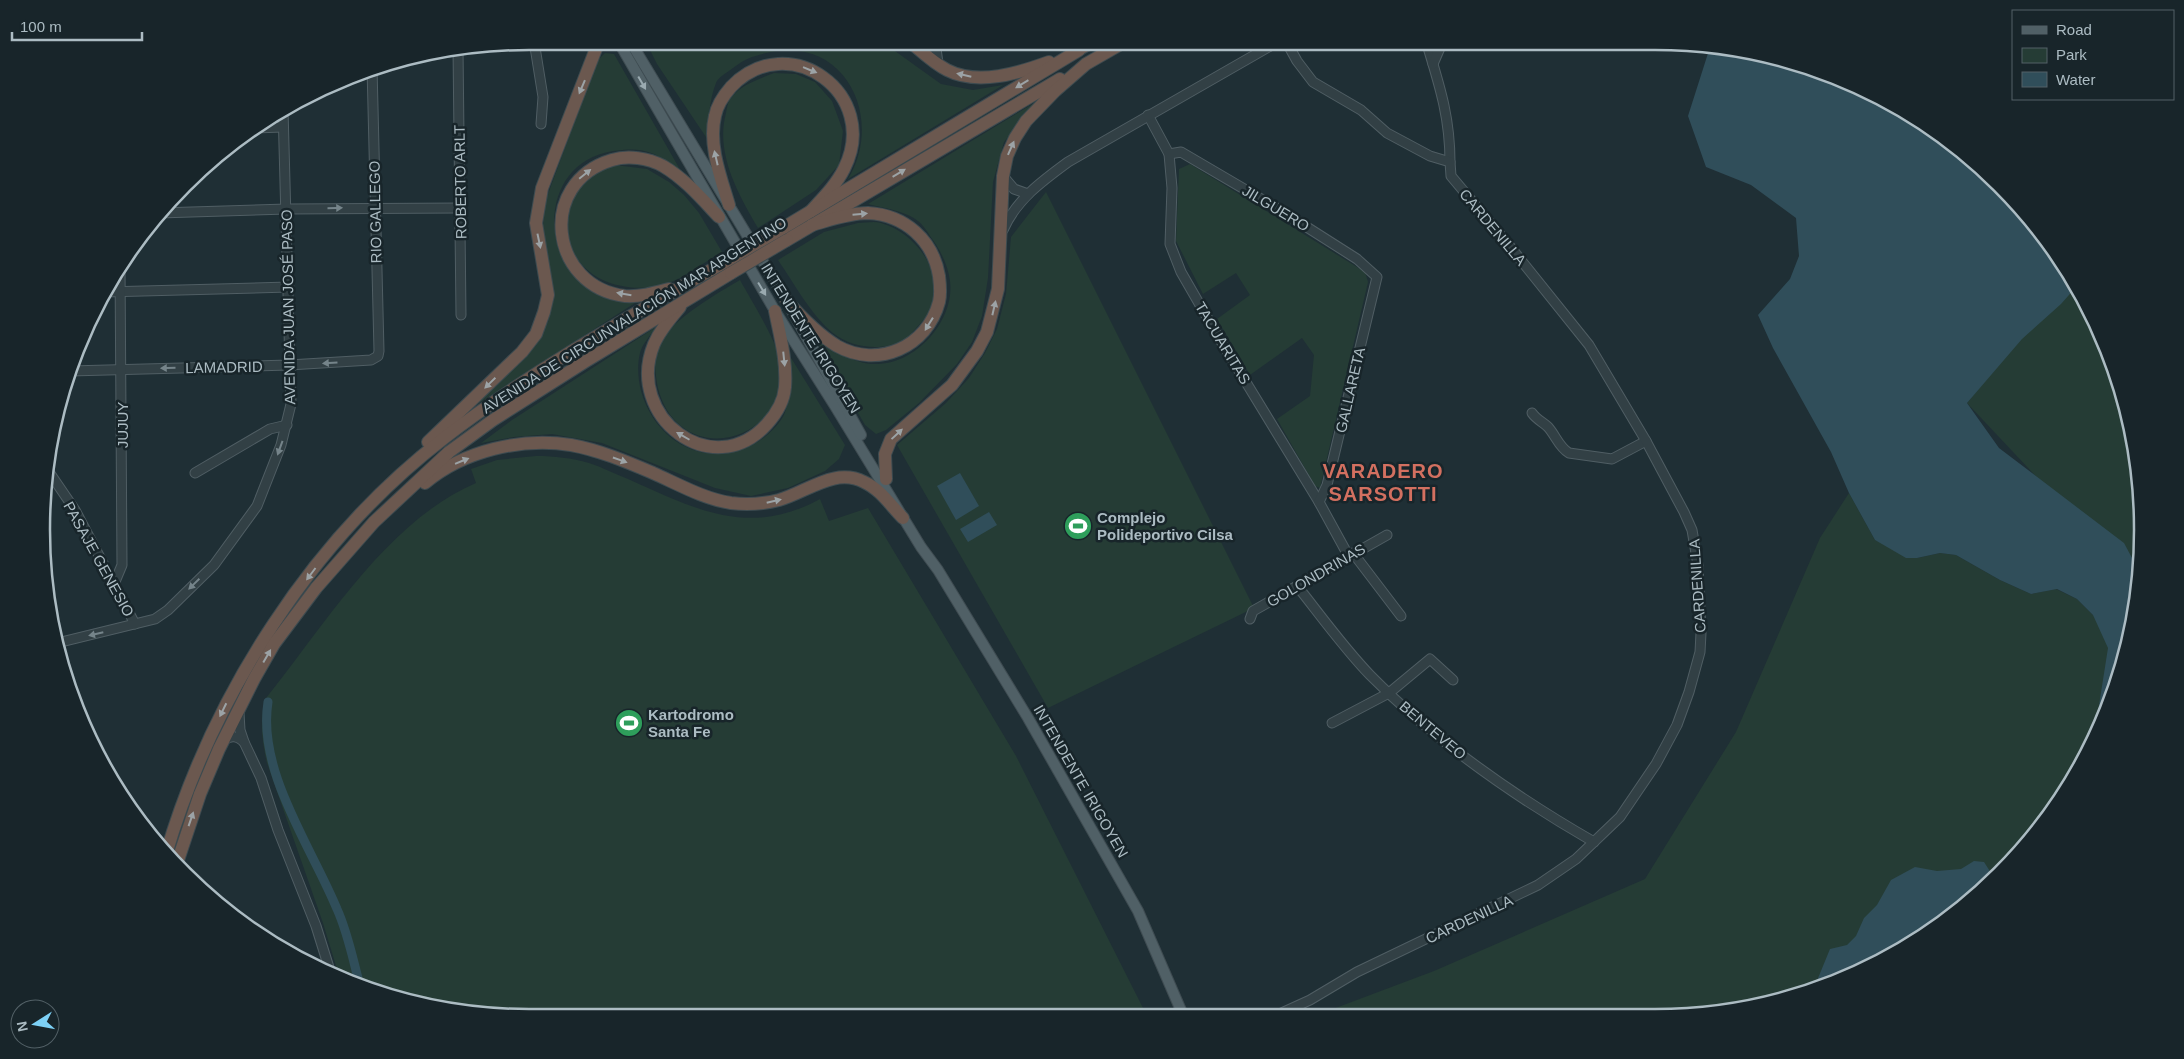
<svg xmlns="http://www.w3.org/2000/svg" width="2184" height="1059" viewBox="0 0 2184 1059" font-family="Arial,sans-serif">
<rect width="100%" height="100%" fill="#1f2f35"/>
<g fill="#253c35">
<path d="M652,41H881L941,84L973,90L1003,85L848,179C884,120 847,37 771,52C754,56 747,57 733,68C728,72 718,77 716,83C709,101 708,121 708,140L657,64L647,44Z"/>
<path d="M605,53L614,54L682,173C673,167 664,159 654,154C640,148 628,149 613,151C524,165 540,303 635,303L476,405L534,346L548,322L554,298L543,226L545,202L597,61Z"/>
<path d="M774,73L796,74L815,82L832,101L843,131L839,165L816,190L758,228C738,194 715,153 726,113C727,108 728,101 731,98C740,85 759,79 774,73Z"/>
<path d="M1039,100L1004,142L993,182L988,278L982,316L972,342L957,364L919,403L886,430L876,434L865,425L815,338C834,350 854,365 878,364C917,363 955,320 950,281C948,265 940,249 930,236C927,231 923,225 918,221C906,211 883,208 868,204Z"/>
<polygon points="1190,164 1365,272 1368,282 1320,488 1315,486 1277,419 1310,396 1314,355 1302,338 1250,375 1217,319 1250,295 1236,273 1203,294 1176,241 1179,169"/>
<path d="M615,165L647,169L669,182L684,195L699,213L722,252C704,262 678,283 658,286C613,295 562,270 568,218C569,205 572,194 582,184C590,174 604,169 615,165Z"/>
<polygon points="1046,192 1254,608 1048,708 897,445 946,403 969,378 985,353 997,329 1006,294 1011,237"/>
<path d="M858,223C865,223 874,221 881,223C912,232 939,264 934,297C932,309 925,319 917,327C914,331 909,337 904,340C882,352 852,348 833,333C811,315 794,283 778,260L824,232Z"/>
<polygon points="2069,274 2106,343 2133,435 2143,530 2137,584 1967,403"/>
<path d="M740,280C751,300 777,341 780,362C791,444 679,471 658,388C655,374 653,357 660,343C670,321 719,292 740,280Z"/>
<path d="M656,327C651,335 642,344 640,353C637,365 638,379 641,391C657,448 717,474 766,436C774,429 784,419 786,409C792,390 790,372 788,353L845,445L839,459L825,471L788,488L751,496L715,488L602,443L552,434L514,437L481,443L512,420Z"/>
<path d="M536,456C555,456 571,458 589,463C602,467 615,474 628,479C695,509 749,538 820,499L829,521L868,508L1016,756L1143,1008L1122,1016L529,1018L434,1008L340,979L323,923L267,763C262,741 259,720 266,698C325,625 387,521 476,483L471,469L497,460Z"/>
<polygon points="1849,493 1875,540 1917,558 1940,553 1956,555 2000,580 2031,594 2056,589 2077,599 2093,615 2133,625 2105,717 2042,826 1952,917 1842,980 1719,1014 1317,1015 1434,971 1645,879 1736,732 1820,538"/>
</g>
<g fill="#304e5a">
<polygon points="1710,47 1750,51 1842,79 1926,124 2000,184 2061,258 2076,287 2061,304 2022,339 1967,403 1999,448 2124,543 2139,571 2133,625 2105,717 2094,737 2108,648 2093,615 2077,599 2057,589 2031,594 2000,580 1956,555 1940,553 1917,558 1906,558 1875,540 1849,493 1831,452 1773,348 1758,315 1790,279 1799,256 1796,218 1751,185 1706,167 1688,116"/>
<polygon points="960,473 979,506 956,520 937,486"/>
<polygon points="989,512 997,525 968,542 960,529"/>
<polygon points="1974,861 1984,862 1993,876 1952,917 1842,980 1814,988 1830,949 1847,945 1856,936 1864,918 1877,905 1891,880 1915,867 1937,871 1961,869"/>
</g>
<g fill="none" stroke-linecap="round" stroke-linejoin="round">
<path stroke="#304e5a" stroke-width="9" d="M268,702C257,771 311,846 337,909C348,933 353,960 360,986"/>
<defs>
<g id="minor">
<polyline points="534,41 543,97 541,124"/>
<polyline points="935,41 938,63"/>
<path d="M1426,41C1439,84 1450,116 1450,162"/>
<polyline points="458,48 461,315"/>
<polyline points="1433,64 1443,41"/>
<polyline points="1148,115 1169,154 1172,188 1170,244 1181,272 1219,338 1319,502 1348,555"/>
<polyline points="254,128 283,127"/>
<polyline points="1169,154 1181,152 1280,210 1357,259 1377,277 1327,485 1319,502"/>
<polyline points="1003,176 1014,189 1028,194"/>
<polyline points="159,213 287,209 460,208"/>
<path d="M1003,230C1016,200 1042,181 1068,162L1279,41"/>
<polyline points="105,292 289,287"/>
<polyline points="70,371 289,365 371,360 378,356 379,351 372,67"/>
<path d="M1532,413C1537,420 1543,422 1548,427C1556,436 1559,447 1569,453L1612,459L1646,441"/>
<polyline points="47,469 75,510 135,624"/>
<polyline points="195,473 270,429 287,425"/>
<polyline points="1353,553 1401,616"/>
<polyline points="114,584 122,565 120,265"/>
<path d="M1298,587C1321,616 1344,648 1370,675C1435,741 1514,796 1594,842"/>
<polyline points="1250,619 1253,611 1387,535"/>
<polyline points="57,643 155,619 168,610 214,565 257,506 281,445 291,404 283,109"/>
<polyline points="1332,723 1389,693 1430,659 1453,680"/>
<path d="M223,740C232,735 237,736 244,742L240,730L239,713"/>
<polyline points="244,742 261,778 278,830 316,926 331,974"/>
<polyline points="1277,1015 1310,1000 1357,972 1538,885 1576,859 1620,817 1656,764 1677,725 1689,692 1700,652 1701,633 1698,565 1692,530 1684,512 1646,441 1589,345 1508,244 1451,176 1450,162 1430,156 1387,133 1361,110 1313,82 1297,61 1286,41"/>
</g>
<g id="major">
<polyline points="618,41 775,311 835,406 921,547 938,570 1028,718 1138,911 1183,1015"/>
<polyline points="630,41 786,300 861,435"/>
</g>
<g id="highway">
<path d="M909,41C921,51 933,63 947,70C978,86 1019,73 1049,62"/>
<polyline points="1072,53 1094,41"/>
<path d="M729,205C721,178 708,145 715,116C717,105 724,95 731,87C788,27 882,94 844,169C836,185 823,198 811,211"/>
<polyline points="783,228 1079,50"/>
<polyline points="787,240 1060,79"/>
<path d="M669,289C654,293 640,297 625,296C550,287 536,183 612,160C628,155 648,158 663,166C685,179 702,199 719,217"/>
<path d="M786,300C801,317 817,334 837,346C878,369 927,347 939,302C941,294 940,284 939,276C933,240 905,215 868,213C849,213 830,220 812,225"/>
<path d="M680,307C670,319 660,330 654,344C624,417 713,484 767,424C776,414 784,400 785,387C787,361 780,336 775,311"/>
<polyline points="428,442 522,352 536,334 544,312 548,295 536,223 542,188 599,41"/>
<polyline points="886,479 885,454 891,439 952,385 977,351 987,332 998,289 1003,176 1007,156 1015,138 1026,121 1055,91 1086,64 1126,41"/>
<path d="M425,483C463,451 521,437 571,445C599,450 627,462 653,473C678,484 704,499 731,503C747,505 763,504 779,500C807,492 835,467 864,482C880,489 891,506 903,518"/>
<path d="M166,854C213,695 312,540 443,439C531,371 629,317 725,262"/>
<polyline points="176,866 200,794 219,749 254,679 274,644 316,588 374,522 449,452 493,420 586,361 731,273"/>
</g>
</defs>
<use href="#minor" stroke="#505e64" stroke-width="11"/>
<use href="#major" stroke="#3f4c52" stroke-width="12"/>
<use href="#highway" stroke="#3d4b50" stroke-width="14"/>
<use href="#minor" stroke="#324045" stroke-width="9"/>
<use href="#major" stroke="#506066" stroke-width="10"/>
<use href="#highway" stroke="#6b584f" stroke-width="12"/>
<defs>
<g id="highway-bridge">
<polyline points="725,262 783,228"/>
<polyline points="731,273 787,240"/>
</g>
</defs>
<use href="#highway-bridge" stroke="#3d4b50" stroke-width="14" stroke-linecap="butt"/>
<use href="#highway-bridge" stroke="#6b584f" stroke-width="12"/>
</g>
<defs><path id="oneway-solid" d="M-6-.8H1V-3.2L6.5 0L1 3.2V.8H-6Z" transform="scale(1.25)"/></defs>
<g fill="#9ca3a6">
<use href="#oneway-solid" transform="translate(810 70) rotate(22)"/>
<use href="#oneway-solid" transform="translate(964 75) rotate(-167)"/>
<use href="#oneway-solid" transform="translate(1022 84) rotate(149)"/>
<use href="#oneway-solid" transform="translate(582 87) rotate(113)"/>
<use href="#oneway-solid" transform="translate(1011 148) rotate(-66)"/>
<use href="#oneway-solid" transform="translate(716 158) rotate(-103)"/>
<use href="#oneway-solid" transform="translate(899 173) rotate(-31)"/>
<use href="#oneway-solid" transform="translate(585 174) rotate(-39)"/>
<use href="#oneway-solid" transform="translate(860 214) rotate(-5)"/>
<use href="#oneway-solid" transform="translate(539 241) rotate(78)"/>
<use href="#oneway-solid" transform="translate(624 294) rotate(-170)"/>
<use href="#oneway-solid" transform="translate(994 308) rotate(-77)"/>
<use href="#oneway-solid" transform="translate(929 324) rotate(122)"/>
<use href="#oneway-solid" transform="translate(784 359) rotate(84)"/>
<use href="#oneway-solid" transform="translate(490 383) rotate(136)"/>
<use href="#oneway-solid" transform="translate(897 434) rotate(-43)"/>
<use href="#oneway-solid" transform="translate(683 436) rotate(-150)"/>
<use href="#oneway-solid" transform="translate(620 460) rotate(19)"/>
<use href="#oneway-solid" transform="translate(462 461) rotate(-22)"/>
<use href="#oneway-solid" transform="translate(774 501) rotate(-13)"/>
<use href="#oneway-solid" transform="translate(311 574) rotate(127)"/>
<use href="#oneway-solid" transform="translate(267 656) rotate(-60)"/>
<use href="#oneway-solid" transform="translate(223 710) rotate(116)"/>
<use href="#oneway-solid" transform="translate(191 819) rotate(-71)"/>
</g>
<g fill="#9aaab0">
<use href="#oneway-solid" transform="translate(642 83) rotate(60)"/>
<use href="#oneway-solid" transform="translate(762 289) rotate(59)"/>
</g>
<g fill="#75848a">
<use href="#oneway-solid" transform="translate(335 208) rotate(-1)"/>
<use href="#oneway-solid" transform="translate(330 363) rotate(176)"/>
<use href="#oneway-solid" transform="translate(168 368) rotate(179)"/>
<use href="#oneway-solid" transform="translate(280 448) rotate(110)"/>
<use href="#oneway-solid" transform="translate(194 584) rotate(136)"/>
<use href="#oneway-solid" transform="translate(96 634) rotate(167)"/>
</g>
<defs>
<symbol id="stadium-disc" viewBox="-11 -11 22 22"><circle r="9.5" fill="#2e9e5b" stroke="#18252a"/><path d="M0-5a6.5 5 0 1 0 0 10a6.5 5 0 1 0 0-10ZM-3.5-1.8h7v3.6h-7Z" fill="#fff"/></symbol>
</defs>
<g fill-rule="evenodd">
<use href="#stadium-disc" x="1062" y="510" width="32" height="32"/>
<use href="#stadium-disc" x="613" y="707" width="32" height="32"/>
</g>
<g text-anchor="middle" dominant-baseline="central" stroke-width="5" stroke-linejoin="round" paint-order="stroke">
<g font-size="15" fill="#acbcc3" stroke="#18252a">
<text transform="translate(460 182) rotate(-91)">ROBERTO ARLT</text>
<text transform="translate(1276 208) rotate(31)">JILGUERO</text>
<text transform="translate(375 212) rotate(-91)">RIO GALLEGO</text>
<text transform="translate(1493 227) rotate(50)">CARDENILLA</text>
<text transform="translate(288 307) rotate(-91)">AVENIDA JUAN JOSÉ PASO</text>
<text transform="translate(634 315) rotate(-32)">AVENIDA DE CIRCUNVALACIÓN MAR ARGENTINO</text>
<text transform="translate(811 338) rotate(58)">INTENDENTE IRIGOYEN</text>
<text transform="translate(1223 343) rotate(59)">TACUARITAS</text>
<text transform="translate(224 367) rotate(-1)">LAMADRID</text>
<text transform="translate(1350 390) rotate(-77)">GALLARETA</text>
<text transform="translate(122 425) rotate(-90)">JUJUY</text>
<text transform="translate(99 559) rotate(61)">PASAJE GENESIO</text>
<text transform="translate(1316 575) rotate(-30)">GOLONDRINAS</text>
<text transform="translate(1697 586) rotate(-94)">CARDENILLA</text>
<text transform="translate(1433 730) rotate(40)">BENTEVEO</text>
<text transform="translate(1081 781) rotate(60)">INTENDENTE IRIGOYEN</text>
<text transform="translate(1469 919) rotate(-25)">CARDENILLA</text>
</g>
<g font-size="15" font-weight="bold" fill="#acbcc3" stroke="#18252a" text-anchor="start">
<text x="1097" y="517">Complejo<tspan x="1097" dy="17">Polideportivo Cilsa</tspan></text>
<text x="648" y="714">Kartodromo<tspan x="648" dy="17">Santa Fe</tspan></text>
</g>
<g font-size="20" font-weight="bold" letter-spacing="1" fill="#d37060" stroke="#18252a">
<text x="1383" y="471">VARADERO<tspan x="1383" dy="23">SARSOTTI</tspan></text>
</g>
</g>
<path d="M0 0H2184V1059H0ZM529 50H1655A479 479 0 0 1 2134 529V530A479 479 0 0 1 1655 1009H529A479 479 0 0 1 50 530V529A479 479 0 0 1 529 50Z" fill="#18252a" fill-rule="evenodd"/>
<path fill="none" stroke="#acbcc3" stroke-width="2.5" d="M529 50H1655A479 479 0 0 1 2134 529V530A479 479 0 0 1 1655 1009H529A479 479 0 0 1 50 530V529A479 479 0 0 1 529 50Z"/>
<rect x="2012" y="10" width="162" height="90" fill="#18252a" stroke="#536167"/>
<rect x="2022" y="26" width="25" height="8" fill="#506066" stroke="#536167"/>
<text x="2056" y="35" font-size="15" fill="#acbcc3">Road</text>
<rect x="2022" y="48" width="25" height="15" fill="#253c35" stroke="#536167"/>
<text x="2056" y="60" font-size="15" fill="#acbcc3">Park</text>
<rect x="2022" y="72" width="25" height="15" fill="#304e5a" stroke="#536167"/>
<text x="2056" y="85" font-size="15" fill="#acbcc3">Water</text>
<g transform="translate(35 1024) rotate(259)"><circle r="24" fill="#18252a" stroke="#536167"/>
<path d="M0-4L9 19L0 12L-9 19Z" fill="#7dd1f6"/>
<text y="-8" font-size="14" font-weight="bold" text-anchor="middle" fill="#acbcc3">N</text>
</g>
<path d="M12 32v8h130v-8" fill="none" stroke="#acbcc3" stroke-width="2.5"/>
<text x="20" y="32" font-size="15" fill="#acbcc3" stroke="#18252a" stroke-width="4" paint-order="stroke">100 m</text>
</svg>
